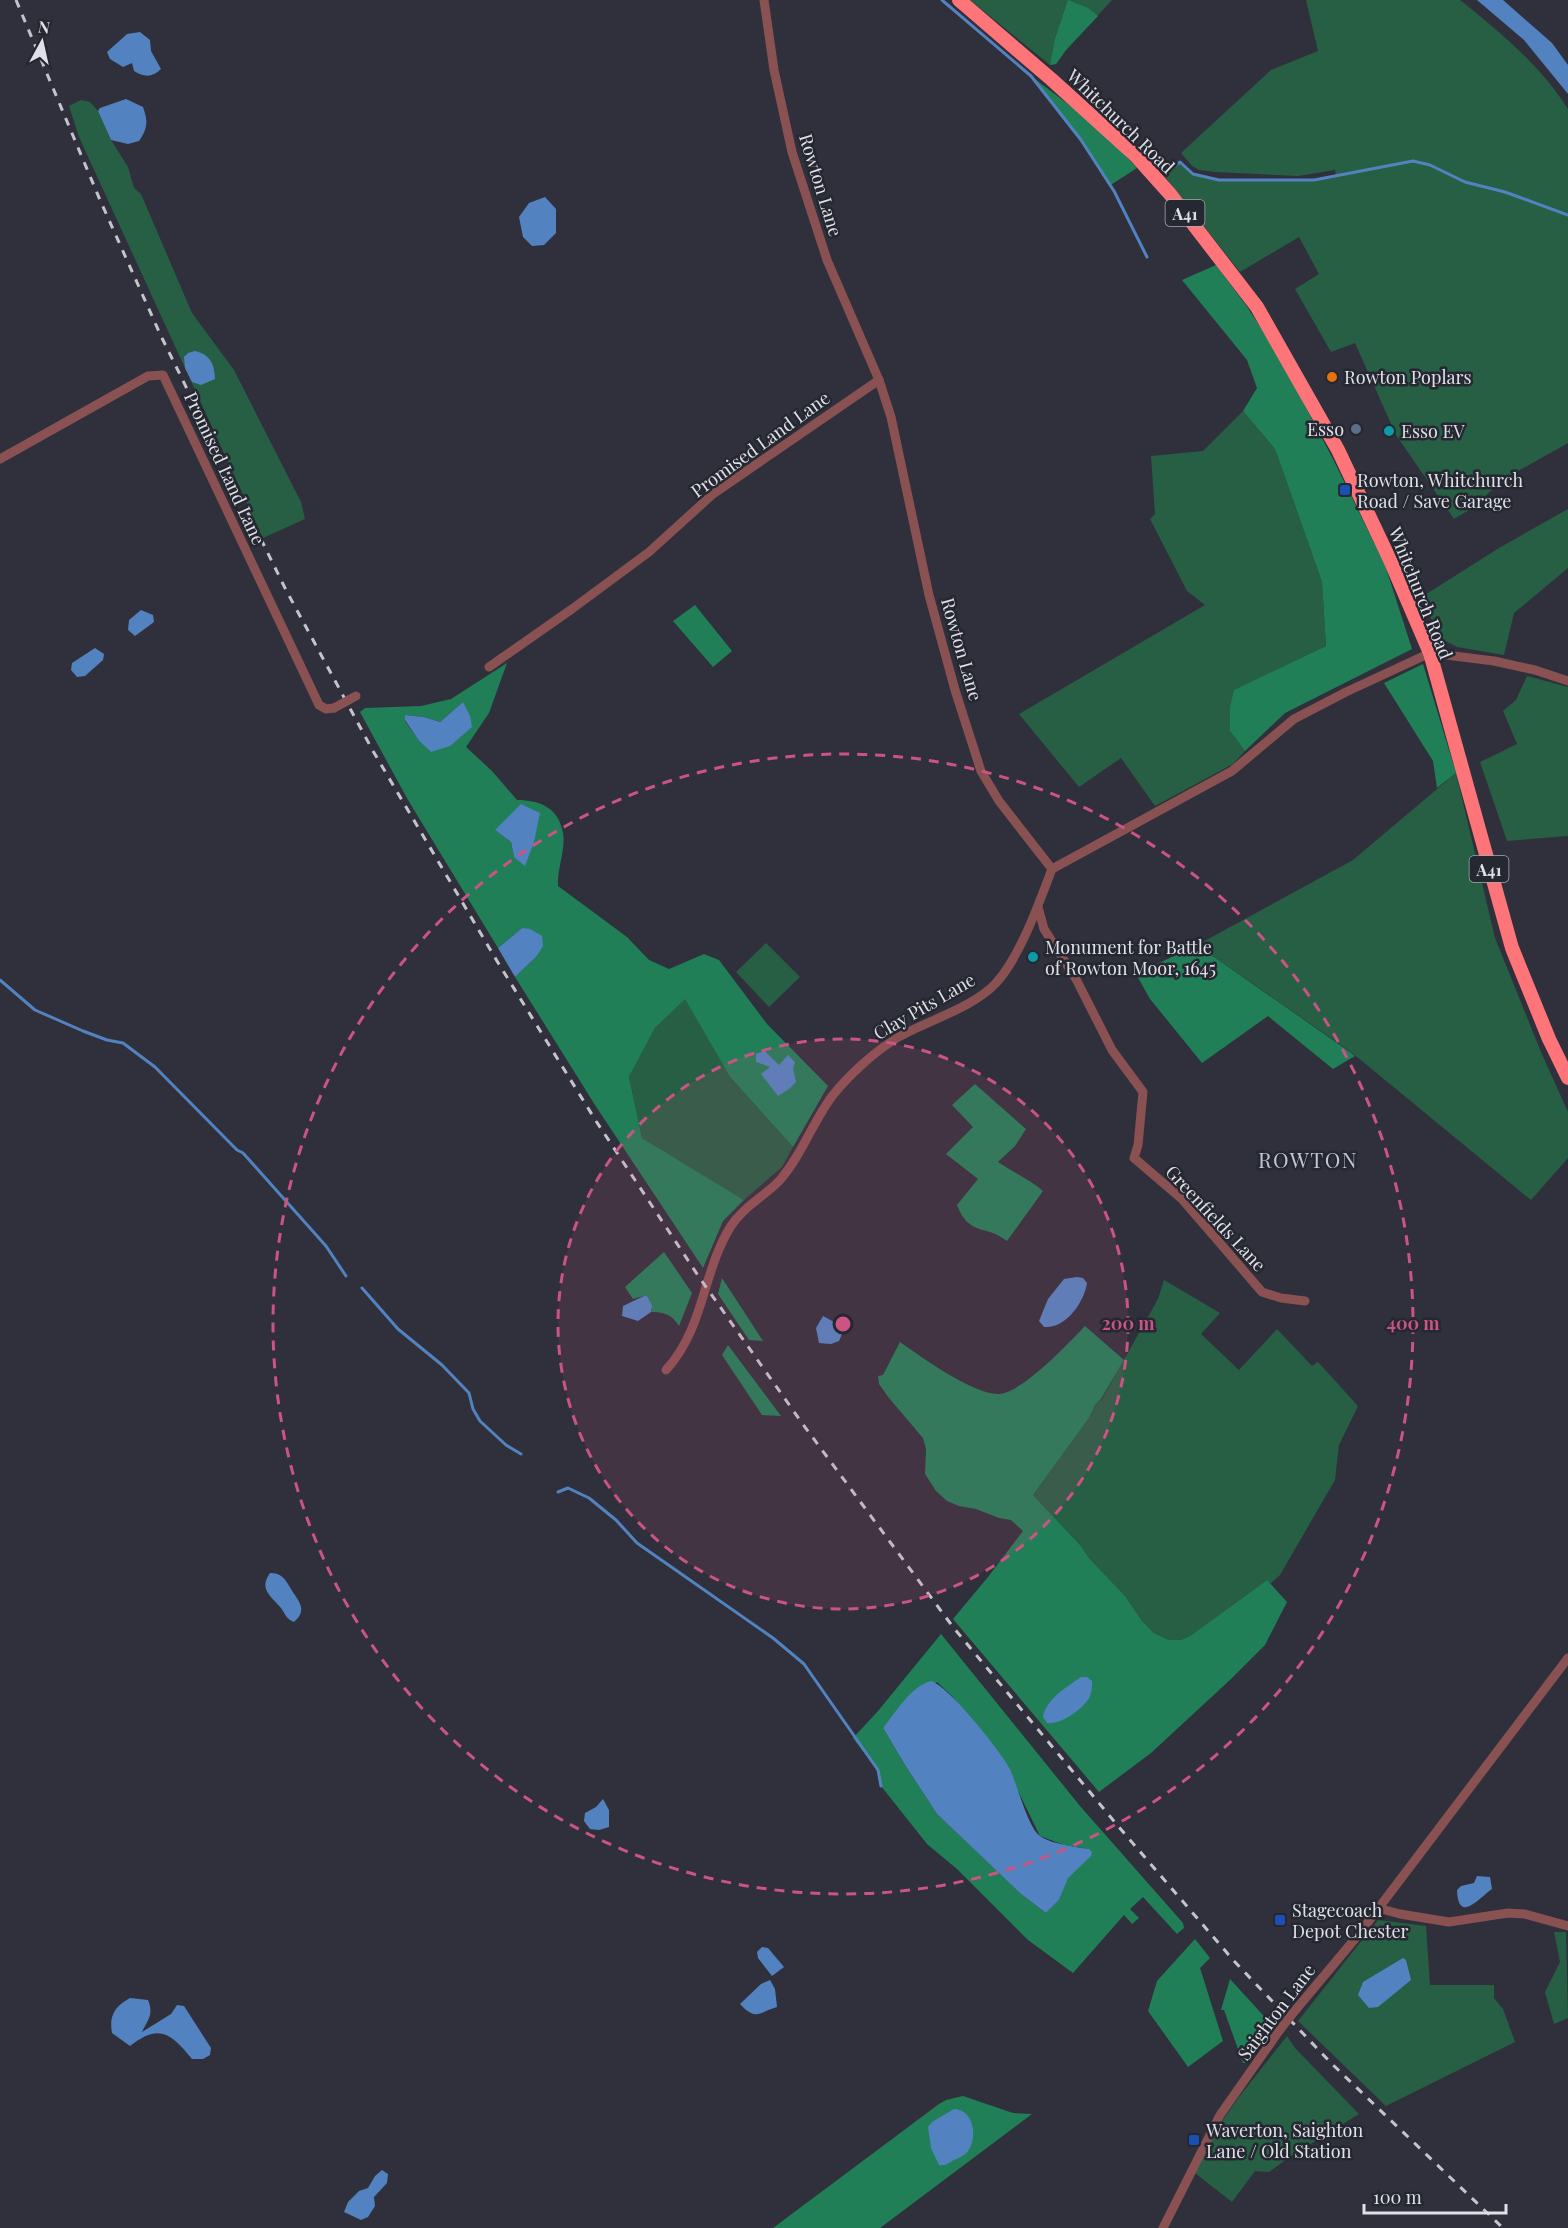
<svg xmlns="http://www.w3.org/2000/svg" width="1568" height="2228" viewBox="0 0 1568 2228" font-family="'Playfair Display',serif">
<rect width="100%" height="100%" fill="#2f303b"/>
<g fill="#265f44">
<polygon points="970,0 1112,0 1066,50 1056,64 1050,65"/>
<path d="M1306,0H1460C1500,32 1540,65 1568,109V443L1502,480L1474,507L1454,519L1396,435L1355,343L1331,352L1295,289L1319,274L1299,237L1240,272L1163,174L1180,162L1193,174L1219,180H1314L1336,176L1335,170L1298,176L1216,172L1199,170L1192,166L1181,153L1271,70L1318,51Z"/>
<polygon points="81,100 90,102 98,111 111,140 128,167 134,188 141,194 192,313 234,370 301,502 305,519 263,538 79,137 69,106"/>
<polygon points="1243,411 1275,449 1322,582 1326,646 1235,690 1230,731 1245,751 1233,764 1155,806 1121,758 1079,787 1019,714 1205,605 1187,591 1150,519 1155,514 1151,456 1203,451"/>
<polygon points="1568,509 1568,568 1514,613 1504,655 1457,647 1442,639 1420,598 1499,548"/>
<polygon points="1527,676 1568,687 1568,836 1507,841 1480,762 1517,744 1503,711 1516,700"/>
<polygon points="1456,773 1495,938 1541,1052 1568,1112 1568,1158 1531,1200 1351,1052 1197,945 1353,860"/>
<polygon points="766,943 800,977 769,1007 736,972"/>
<polygon points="685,998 730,1077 793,1147 782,1167 744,1200 642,1138 629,1077 655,1028"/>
<polygon points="1164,1280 1220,1313 1201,1334 1239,1370 1277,1329 1312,1366 1318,1362 1358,1406 1339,1445 1335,1480 1280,1575 1270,1584 1267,1580 1190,1636 1181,1640 1169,1640 1154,1633 1142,1621 1126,1597 1089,1558 1081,1546 1033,1495 1089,1418 1095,1405 1102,1399 1158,1299"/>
<polygon points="1378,1920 1426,1926 1430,1985 1494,1985 1494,1998 1503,2009 1515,2042 1386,2106 1298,2021"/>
<polygon points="1554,1932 1566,1932 1568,2018 1554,2024 1545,1992 1560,1962"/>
<polygon points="1287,2036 1295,2048 1359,2114 1291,2156 1269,2172 1255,2171 1232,2202 1195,2173 1220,2124 1239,2097"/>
</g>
<g fill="#207f57" fill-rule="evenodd">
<polygon points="1068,0 1088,8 1098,16 1066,50 1056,64 1050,65 1055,39"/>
<polygon points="1031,76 1097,126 1137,168 1109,186 1081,140"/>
<polygon points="1216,265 1248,308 1277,353 1333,459 1385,565 1412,649 1285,713 1245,751 1230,731 1230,707 1234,690 1326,646 1322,582 1275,449 1243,411 1257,388 1247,360 1182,280"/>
<polygon points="695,605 732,651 713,667 673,621"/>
<path d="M507,663L489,713L466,747L492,771L517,800C540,800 559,808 563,833C566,848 557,869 558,886L627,937L649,960L669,969L704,954L719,960L767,1024L828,1086L793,1147L730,1077L685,999L655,1028L629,1077L642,1138L744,1200L723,1221L703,1268L595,1105L515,977L536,957L539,950L522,928L498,948L408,800L360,712L365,708L421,706L451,699ZM463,702L431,752L419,741L405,721V715L424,717L440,722ZM495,830L534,842L514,857L511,842Z"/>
<polygon points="1423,664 1456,773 1437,788 1433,761 1384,683"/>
<polygon points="1197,945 1350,1052 1355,1056 1333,1069 1268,1016 1202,1063 1150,999 1136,974"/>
<path d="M975,1084L1026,1129L1015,1146L998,1162C1013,1172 1030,1180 1043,1191L1007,1241C986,1224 969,1237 957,1205L978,1179L946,1154L973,1127L952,1105Z"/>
<path d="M664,1252L692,1293L679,1326C672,1314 663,1312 651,1312L652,1310L644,1296L633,1299L625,1287Z"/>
<polygon points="722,1278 763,1341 749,1340 718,1294"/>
<path d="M1085,1326L1124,1360L1101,1399L1095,1405L1089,1418L1033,1495L1081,1546L1089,1558L1126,1597L1142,1621L1154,1633L1169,1640H1181L1190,1636L1267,1580L1287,1602L1265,1645L1231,1679L1151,1753L1099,1792L953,1619L988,1577L1023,1531L1011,1520L999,1518L976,1509L959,1506L947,1501L936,1491L925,1474L926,1449L923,1438L889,1398L879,1384L878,1376L883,1375L900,1342C921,1357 973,1394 998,1394C1021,1394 1069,1343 1085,1326Z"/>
<polygon points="728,1345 781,1416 762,1415 722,1355"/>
<path d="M941,1634L1080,1806L1183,1923L1184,1928L1177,1934L1143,1897L1130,1909L1139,1918L1132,1924L1124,1915L1073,1973L1028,1940L957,1869L927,1844L881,1786L877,1770L853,1738L878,1711ZM937,1682L952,1696L1011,1772L1017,1789L1040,1836L1064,1845L1089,1849L1067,1878L1059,1900L1046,1913L1021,1894L937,1814L905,1765L883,1728Z"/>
<polygon points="1195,1939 1210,1958 1200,1968 1223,2041 1188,2067 1148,2011 1157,1981"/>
<polygon points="1230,1979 1272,2025 1275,2026 1247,2063 1243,2063 1224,2010 1221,2010"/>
<polygon points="963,2096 1013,2113 1032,2114 880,2228 773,2228 939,2104 946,2100"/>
</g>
<g fill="#5283c0">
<polygon points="1477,0 1503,0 1552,43 1568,65 1568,94 1524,40"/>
<path d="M140,32L150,40L151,51L161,69C152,78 144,77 134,71L132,63L123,67L110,59L107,52L127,34Z"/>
<path d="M126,99L143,107C148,121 148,128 139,141L128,144L111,140L98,111L100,108Z"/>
<polygon points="545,197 556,209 556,233 544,245 532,246 523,237 519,217 529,203"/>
<path d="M195,351C211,355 214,364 215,379L201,385L192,382L185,368L184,357L188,353Z"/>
<polygon points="141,610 153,615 154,622 135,636 128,630 129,620"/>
<polygon points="95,648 104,654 103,660 85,676 77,677 71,670 72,663"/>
<polygon points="463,702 470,716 472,727 450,746 431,752 419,741 405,720 405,715 424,717 440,722"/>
<polygon points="521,804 540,813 534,842 525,866 514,857 511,842 495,830"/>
<polygon points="522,928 530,929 542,936 543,946 536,957 515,977 498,948"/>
<polygon points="765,1051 779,1065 788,1055 795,1062 793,1069 796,1082 789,1089 778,1096 761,1074 770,1067 756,1062 756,1054"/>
<path d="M1077,1277L1083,1278L1087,1283C1084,1303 1065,1329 1044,1327L1039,1321L1048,1299L1064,1279Z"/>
<polygon points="644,1296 647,1296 652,1306 651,1312 638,1321 622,1316 623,1306"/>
<polygon points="823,1316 834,1322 842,1334 839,1341 831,1344 819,1343 816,1328"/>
<path d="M270,1573C282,1573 285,1579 291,1589C299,1602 308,1610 294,1622C286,1619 286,1615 281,1608C272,1597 258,1589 270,1573Z"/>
<path d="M1081,1677H1087L1092,1681C1092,1686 1092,1691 1090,1696C1085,1708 1061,1725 1047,1723L1043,1717C1046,1699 1067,1687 1081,1677Z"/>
<path d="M931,1681C949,1686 1001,1752 1010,1769C1017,1784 1028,1828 1040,1836C1051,1844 1076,1847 1089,1849L1092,1852L1091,1856L1068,1878L1059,1900L1046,1913L1021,1894L937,1814L905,1765L883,1728C897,1711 910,1687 931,1681Z"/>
<polygon points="603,1799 609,1810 609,1827 599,1830 590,1829 584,1821 585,1813 596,1807"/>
<path d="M1477,1876L1490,1877L1492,1889C1480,1897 1458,1925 1457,1890L1461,1886L1474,1883Z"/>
<polygon points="762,1947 768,1948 784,1967 772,1976 758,1958 757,1952"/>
<polygon points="1403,1958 1406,1960 1411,1980 1378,2007 1369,2008 1358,1995 1363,1982"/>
<path d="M770,1980L775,1989L777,2007C759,2012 757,2022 740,2004L761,1984Z"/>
<path d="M130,1998L148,2000C154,2014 148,2020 142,2032L171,2014L177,2005L184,2006L211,2048L210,2055L203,2059H192C171,2033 159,2023 130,2046L112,2033C109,2016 114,2007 130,1998Z"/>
<path d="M954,2109C974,2110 978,2137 968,2151C965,2156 958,2158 952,2161C947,2164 945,2166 939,2165L931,2148L928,2127L932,2122Z"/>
<polygon points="382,2170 388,2174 387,2183 374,2197 375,2206 368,2217 361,2220 344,2212 348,2202 359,2191 368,2188 375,2176"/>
</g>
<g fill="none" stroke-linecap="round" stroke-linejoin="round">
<g stroke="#5283c0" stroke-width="3">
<polyline points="942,0 1031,76 1081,140 1114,191 1147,257"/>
<polyline points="1169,170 1180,162 1193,174 1219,180 1314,180 1413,161 1430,165 1465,182 1505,192 1568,215"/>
<polyline points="0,980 35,1010 83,1031 107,1040 123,1043 155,1067 237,1150 243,1153 326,1246 346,1276"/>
<polyline points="362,1288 398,1329 442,1365 469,1393 473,1409 480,1421 506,1445 521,1454"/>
<polyline points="558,1492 568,1488 589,1498 616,1520 637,1543 773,1638 804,1664 878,1770 881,1786"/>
</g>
<g stroke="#895151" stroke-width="9">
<polyline points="764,0 774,70 792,152 827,260 879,380 891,417 929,595 955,690 981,771 999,801 1052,869"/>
<polyline points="0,459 148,376 163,375 319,705 326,709 334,708"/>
<polyline points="489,667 572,609 649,552 713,494 879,380"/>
<polyline points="1052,869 1232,771 1294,719 1346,692 1430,653 1494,661 1535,670 1568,681"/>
<polyline points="1038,907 1044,929 1076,979 1112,1050 1143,1092 1138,1145 1134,1158 1182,1199 1262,1292 1281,1298 1305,1301"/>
<path d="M666,1370C705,1327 702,1272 731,1226C743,1207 765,1196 780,1180C802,1155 813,1121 833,1095C850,1074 874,1052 897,1038C926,1021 973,1008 996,983C1020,957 1039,903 1052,869"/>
<polyline points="1378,1908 1400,1914 1449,1922 1508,1913 1525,1914 1568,1926"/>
<polyline points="1293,2013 1359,1934 1568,1658"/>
<polyline points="1163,2228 1220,2115 1279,2031"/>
</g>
<polyline stroke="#fe7579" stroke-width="14" points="959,0 1051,79 1136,156 1170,194 1257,307 1338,450 1390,560 1430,653 1512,948 1549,1039 1568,1078"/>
<polyline stroke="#c4c5cc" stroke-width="3" stroke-dasharray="8 8" stroke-linecap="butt" points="16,0 100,200 161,336 286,590 373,751 497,961 596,1121 699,1277 802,1423 953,1627 1118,1826 1234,1961 1332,2064 1503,2228"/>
<g stroke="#895151" stroke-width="9">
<polyline points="334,708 356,696"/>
<polyline points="1279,2031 1293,2013"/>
</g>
</g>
<circle cx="843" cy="1324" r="285" fill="#cb5485" fill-opacity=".12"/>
<g fill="none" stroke="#cb5485" stroke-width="3" stroke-dasharray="10 8">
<circle cx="843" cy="1324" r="285"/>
<circle cx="843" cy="1324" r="570"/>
</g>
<circle fill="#e8710a" stroke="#252731" stroke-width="2" cx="1332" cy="377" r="6"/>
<circle fill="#5c6f8a" stroke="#252731" stroke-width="2" cx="1356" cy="429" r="6"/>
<g fill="#0f9aa8" stroke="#252731" stroke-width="2">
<circle cx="1389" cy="431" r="6"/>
<circle cx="1033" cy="957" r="6"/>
</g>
<g fill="#1a4fb4" stroke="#252731" stroke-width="2">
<rect x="1339" y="484" width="12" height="12" rx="3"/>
<rect x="1274" y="1914" width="12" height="12" rx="3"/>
<rect x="1188" y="2134" width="12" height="12" rx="3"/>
</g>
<g text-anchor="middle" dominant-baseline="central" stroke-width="5" stroke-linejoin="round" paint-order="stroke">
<g fill="#252731" stroke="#a8a9b1" stroke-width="1.5">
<rect x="1165.5" y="200" width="39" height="26" rx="4.5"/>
<rect x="1469.5" y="856" width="39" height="26" rx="4.5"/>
</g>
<g font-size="16" font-weight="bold" fill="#e0e1e8">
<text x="1185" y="213">A41</text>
<text x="1489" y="869">A41</text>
</g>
<g font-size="18" fill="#e0e1e8" stroke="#252731">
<text transform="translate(1121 121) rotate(44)">Whitchurch Road</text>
<text transform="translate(821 185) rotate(73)">Rowton Lane</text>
<text transform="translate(760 444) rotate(-36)">Promised Land Lane</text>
<text transform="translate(225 468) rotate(65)">Promised Land Lane</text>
<text transform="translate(1421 593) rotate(68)">Whitchurch Road</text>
<text transform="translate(962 649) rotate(74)">Rowton Lane</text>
<text transform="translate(924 1006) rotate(-30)">Clay Pits Lane</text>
<text transform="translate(1216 1218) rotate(47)">Greenfields Lane</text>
<text transform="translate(1276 2012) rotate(-53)">Saighton Lane</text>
</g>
<g font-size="18" fill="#e0e1e8" stroke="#252731" text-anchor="start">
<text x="1344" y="377">Rowton Poplars</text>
<text x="1344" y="429" text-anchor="end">Esso</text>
<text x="1401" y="431">Esso EV</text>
<text x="1357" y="480">Rowton, Whitchurch<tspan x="1357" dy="21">Road / Save Garage</tspan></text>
<text x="1045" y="947">Monument for Battle<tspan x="1045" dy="21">of Rowton Moor, 1645</tspan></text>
<text x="1292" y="1910">Stagecoach<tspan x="1292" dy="21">Depot Chester</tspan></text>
<text x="1206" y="2130">Waverton, Saighton<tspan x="1206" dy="21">Lane / Old Station</tspan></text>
</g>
<g font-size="21" letter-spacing="1.5" fill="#c2c5d2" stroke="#252731">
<text x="1308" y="1159">ROWTON</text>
</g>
</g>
<circle cx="843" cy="1324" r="9" fill="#cb5485" stroke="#252731" stroke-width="3"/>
<g font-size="18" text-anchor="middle" font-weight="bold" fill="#cb5485" stroke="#252731" stroke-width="5" stroke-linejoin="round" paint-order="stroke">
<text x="1128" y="1330">200 m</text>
<text x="1413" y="1330">400 m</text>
</g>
<g transform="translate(42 42) rotate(8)" stroke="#252731" stroke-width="4.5" paint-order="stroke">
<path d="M0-4.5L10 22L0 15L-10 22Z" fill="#e0e1e8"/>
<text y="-9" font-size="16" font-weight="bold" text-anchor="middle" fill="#e0e1e8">N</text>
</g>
<path d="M1364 2204v9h142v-9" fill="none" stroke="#e0e1e8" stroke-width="3"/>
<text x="1373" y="2204" font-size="18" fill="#e0e1e8" stroke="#252731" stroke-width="4.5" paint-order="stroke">100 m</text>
</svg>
